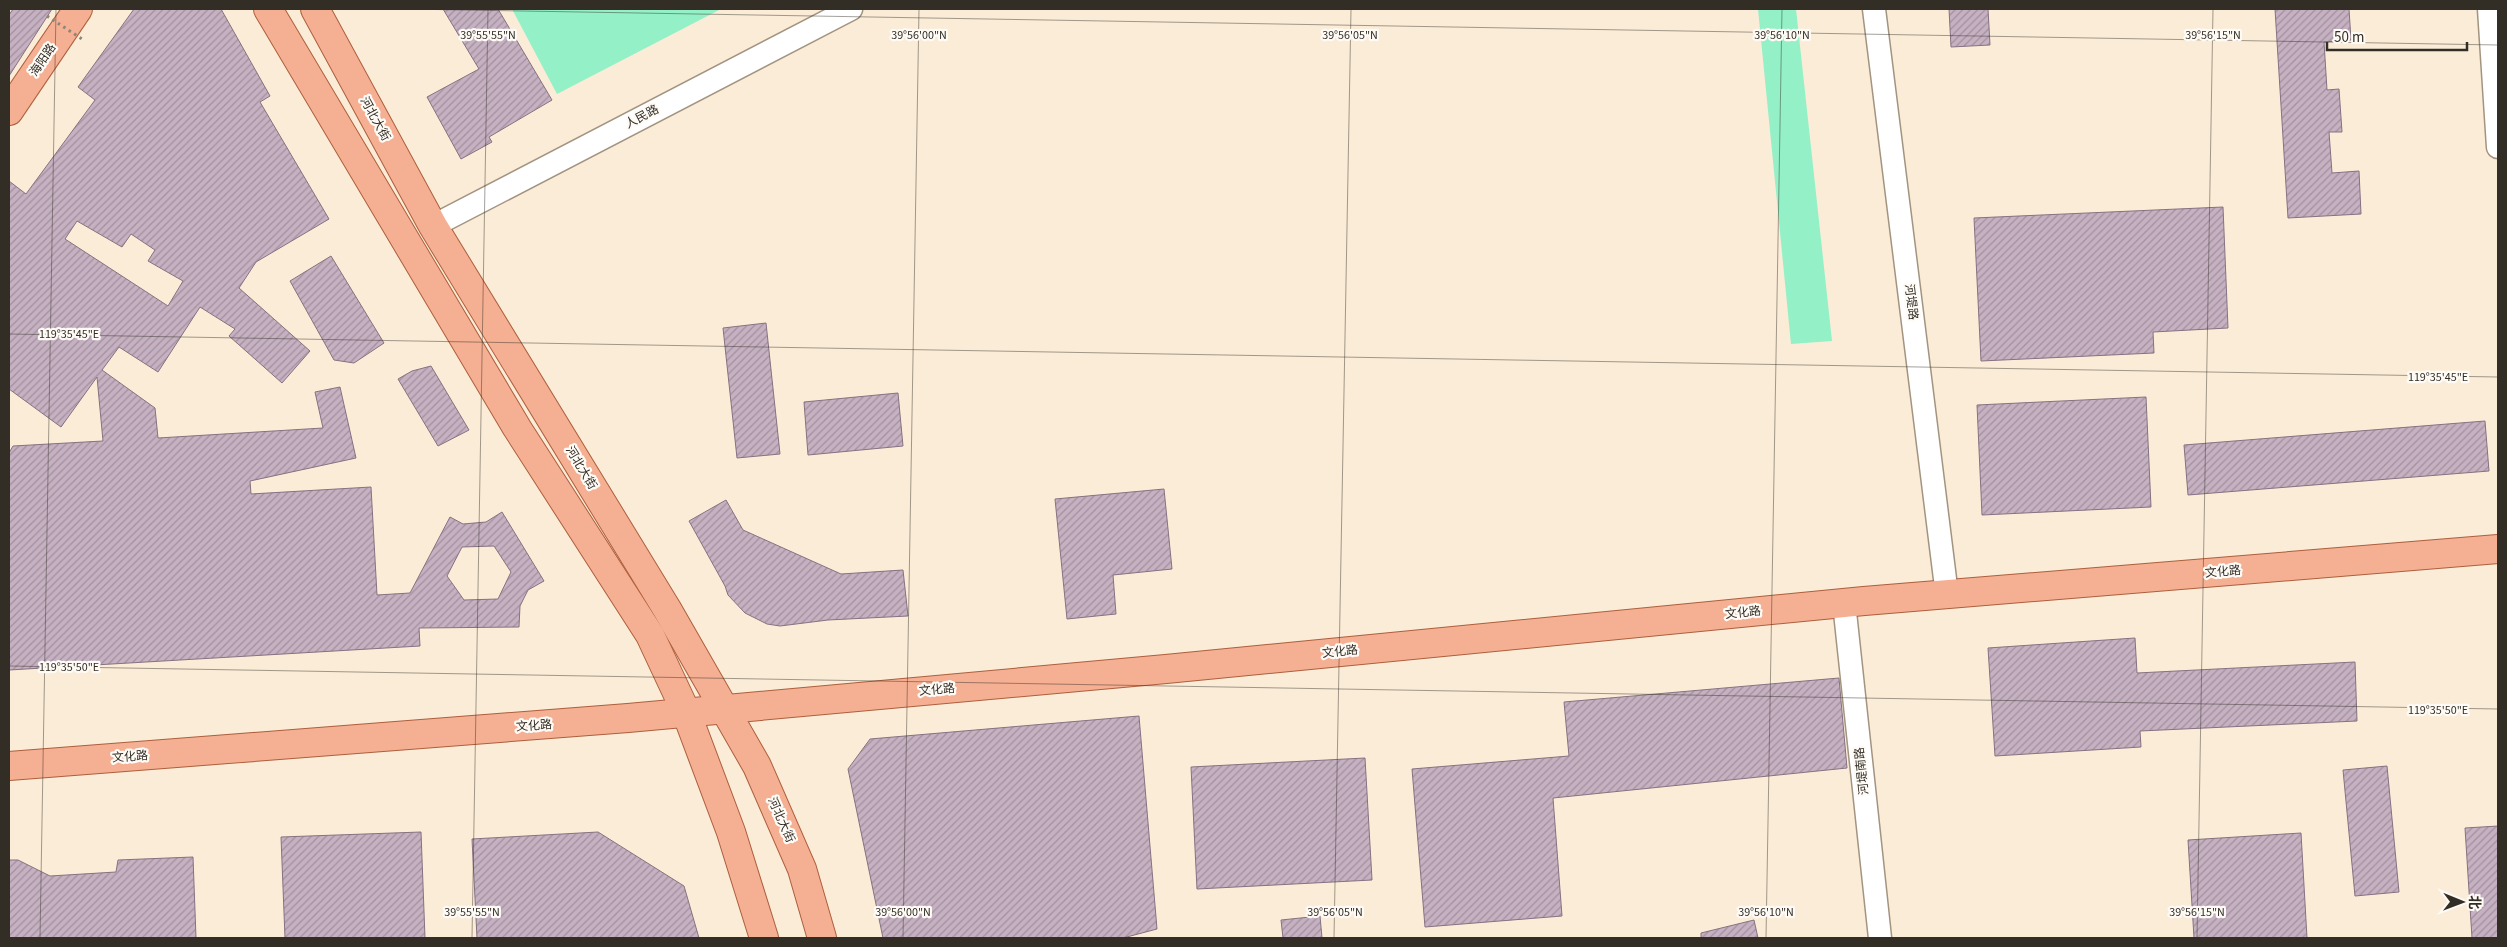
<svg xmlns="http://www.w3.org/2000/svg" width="2507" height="947" viewBox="0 0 2507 947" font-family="'Source Sans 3','Noto Sans SC',sans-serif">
<defs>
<pattern id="building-hatch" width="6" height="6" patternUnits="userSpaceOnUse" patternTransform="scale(1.25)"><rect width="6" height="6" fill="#c6b1c2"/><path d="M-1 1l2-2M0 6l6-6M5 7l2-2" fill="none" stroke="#a1909d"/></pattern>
</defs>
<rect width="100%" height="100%" fill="#fbecd7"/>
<g fill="#94f0c7">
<polygon points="512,9 721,9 557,94"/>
<polygon points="1758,9 1796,9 1832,341 1791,344"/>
</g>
<g fill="url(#building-hatch)" stroke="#857281" fill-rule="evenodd">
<polygon points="13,9 52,9 9,76 9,15"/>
<path d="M134,9H221L270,96L260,102L329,219L256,262L239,288L310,351L282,383L229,336L235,329L200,307L158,372L119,347L102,370L155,408L158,438L323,428L315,392L340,387L356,458L250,481L251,494L371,487L377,595L410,593L450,517L463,524L486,522L502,512L544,581L528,590L520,606L519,627L419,628L420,646L9,670V453L13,446L103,441L97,377L61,427L9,389V181L26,194L95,100L78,87ZM77,221L122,247L131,234L155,250L148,261L183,281L168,306L65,239ZM494,546L511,572L498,599L464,600L447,576L462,547Z"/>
<polygon points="443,9 498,9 552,100 489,137 492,142 461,159 427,97 479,69"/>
<polygon points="1949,9 1988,9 1990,45 1951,47"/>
<polygon points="2275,9 2349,9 2351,40 2324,42 2327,90 2339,89 2342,132 2329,132 2332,173 2359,171 2361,214 2288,218"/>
<polygon points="2223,207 2228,328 2153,332 2154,353 1981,361 1974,218"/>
<polygon points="331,256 384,343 354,363 334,360 290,281"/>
<polygon points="766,323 780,454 737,458 723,328"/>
<polygon points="431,366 469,430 438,446 398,379 412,371"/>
<polygon points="898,393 903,446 808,455 804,402"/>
<polygon points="2146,397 2151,507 1982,515 1977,405"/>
<polygon points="2485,421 2489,471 2188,495 2184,445"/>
<polygon points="1164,489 1172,569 1113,575 1116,614 1067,619 1055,499"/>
<polygon points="726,500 743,530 841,574 903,570 908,616 828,620 780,626 767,624 745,613 728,595 725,586 689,521"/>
<polygon points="2135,638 2137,673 2355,662 2357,721 2140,731 2141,747 1995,756 1988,648"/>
<polygon points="1839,678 1847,768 1553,798 1562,916 1425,927 1412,769 1569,756 1564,702"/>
<polygon points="1139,716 1157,929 1123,938 883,938 848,769 870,739"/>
<polygon points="1365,758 1372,880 1197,889 1191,767"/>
<polygon points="2387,766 2399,892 2355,896 2343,770"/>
<polygon points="2498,826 2498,938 2472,938 2465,828"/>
<polygon points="421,832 425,938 285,938 281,837"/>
<polygon points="598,832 684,886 699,938 477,938 472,839"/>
<polygon points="2301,833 2307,938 2194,938 2188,840"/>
<polygon points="193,857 196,938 9,938 9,860 18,860 50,876 116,872 118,860"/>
<polygon points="1320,916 1322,938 1283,938 1281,920"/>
<polygon points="1754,920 1758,938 1701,938 1701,933"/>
</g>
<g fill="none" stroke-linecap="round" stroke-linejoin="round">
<defs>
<g id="minor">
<polyline points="1874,9 1947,595"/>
<polyline points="2489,9 2498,147"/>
<polyline points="433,226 851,9"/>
<polyline points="1844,603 1880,938"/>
</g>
<g id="major">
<polyline points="268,9 517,428 650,635 686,712 731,832 764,938"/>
<polyline points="315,9 433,226 667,609 757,766 802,869 822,938"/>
<polyline points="9,111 78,9"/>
<polyline points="9,766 628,718 1166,669 1864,601 2498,549"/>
</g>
</defs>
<use href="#minor" stroke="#a29480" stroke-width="25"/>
<use href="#major" stroke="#ad5f3d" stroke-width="30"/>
<use href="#minor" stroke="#fff" stroke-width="22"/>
<use href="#major" stroke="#f5af92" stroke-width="28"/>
<polyline stroke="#8e8576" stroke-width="3" stroke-dasharray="2.5 4" stroke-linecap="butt" points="47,16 82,39"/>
</g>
<path fill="none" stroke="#332e25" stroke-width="1" stroke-opacity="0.45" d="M406,9L2498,45M9,334L2498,377M9,666L2498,709M40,938L56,9M472,938L488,9M903,938L919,9M1334,938L1351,9M1766,938L1782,9M2197,938L2213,9"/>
<g text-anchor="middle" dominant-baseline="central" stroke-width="4.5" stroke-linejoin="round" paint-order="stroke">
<g font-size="12" fill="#332e25" stroke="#fefbf7">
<text transform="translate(43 60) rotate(-56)">海阳路</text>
<text transform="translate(642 117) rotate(-28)">人民路</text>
<text transform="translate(375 119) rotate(61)">河北大街</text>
<text transform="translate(1911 302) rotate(83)">河堤路</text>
<text transform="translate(581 468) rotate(59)">河北大街</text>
<text transform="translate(2223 572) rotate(-5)">文化路</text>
<text transform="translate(1743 613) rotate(-6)">文化路</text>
<text transform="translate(1340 652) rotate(-6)">文化路</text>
<text transform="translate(937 690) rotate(-5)">文化路</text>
<text transform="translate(534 726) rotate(-4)">文化路</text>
<text transform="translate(130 757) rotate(-4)">文化路</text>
<text transform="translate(1862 771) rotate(-96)">河堤南路</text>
<text transform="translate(781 820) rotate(66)">河北大街</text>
</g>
</g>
<g font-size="12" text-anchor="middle" fill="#332e25" stroke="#fefbf7" stroke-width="4.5" stroke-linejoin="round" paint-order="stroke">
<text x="488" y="39">39°55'55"N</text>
<text x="919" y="39">39°56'00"N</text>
<text x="1350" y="39">39°56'05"N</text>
<text x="1782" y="39">39°56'10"N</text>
<text x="2213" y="39">39°56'15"N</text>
<text x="69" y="338">119°35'45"E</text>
<text x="2438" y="381">119°35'45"E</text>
<text x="69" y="671">119°35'50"E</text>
<text x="2438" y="714">119°35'50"E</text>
<text x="472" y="916">39°55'55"N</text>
<text x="903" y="916">39°56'00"N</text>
<text x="1335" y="916">39°56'05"N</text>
<text x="1766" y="916">39°56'10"N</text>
<text x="2197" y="916">39°56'15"N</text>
</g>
<rect width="2507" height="947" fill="none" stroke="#332e25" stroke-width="20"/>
<g transform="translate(2462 902) rotate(91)" stroke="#fefbf7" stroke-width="4" paint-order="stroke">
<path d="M0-4L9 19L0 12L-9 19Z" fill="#332e25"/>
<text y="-8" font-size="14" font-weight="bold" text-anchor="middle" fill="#332e25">北</text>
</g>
<path d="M2327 42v8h140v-8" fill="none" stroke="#332e25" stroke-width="2.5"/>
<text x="2334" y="42" font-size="15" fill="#332e25" stroke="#fefbf7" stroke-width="4" paint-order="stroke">50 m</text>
</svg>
